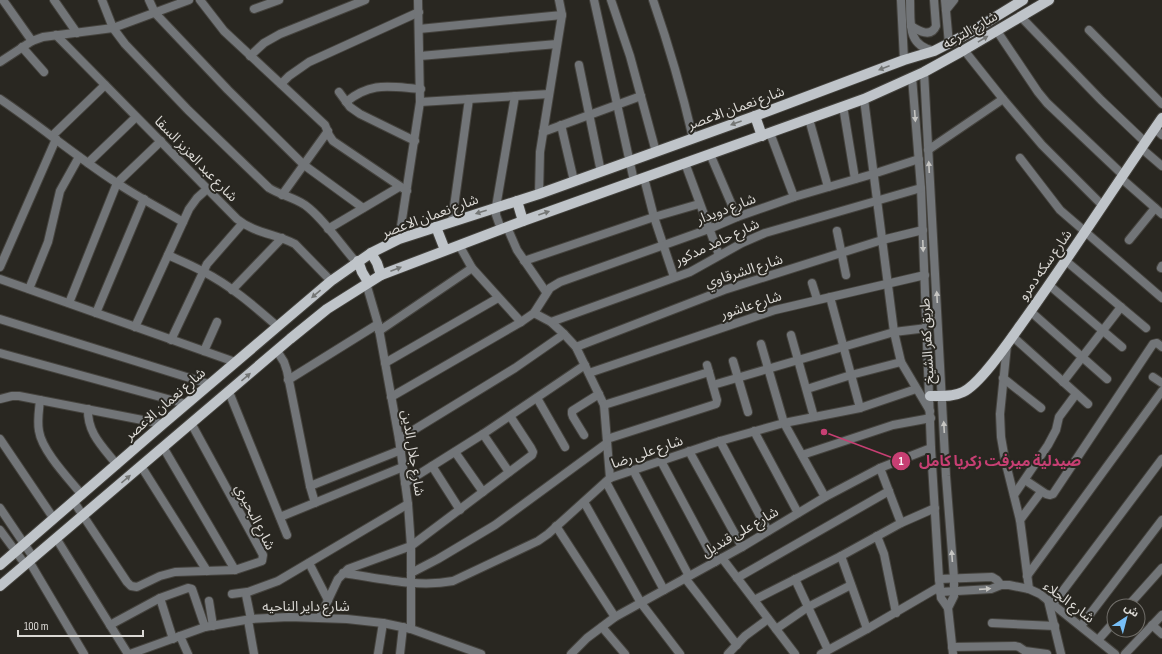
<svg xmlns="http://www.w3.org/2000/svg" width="1162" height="654" viewBox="0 0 1162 654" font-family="'Sofia Sans Condensed','Noto Sans Arabic',sans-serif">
<rect width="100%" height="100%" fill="#292721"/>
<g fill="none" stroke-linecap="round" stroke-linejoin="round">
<defs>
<g id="minor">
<polyline points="3,0 32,41"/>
<polyline points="54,0 77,33"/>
<path d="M102,0L113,28L125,44L188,110L269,188C280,195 293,197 305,205C323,218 341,245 356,262"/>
<polyline points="149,0 155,13 228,90 304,165 363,208"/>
<polyline points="200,0 224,31 325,125 329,135 333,141 407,191"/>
<polyline points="594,0 634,181"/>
<polyline points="611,0 630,56 656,152"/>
<path d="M653,0C669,46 682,91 693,138"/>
<polyline points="901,0 904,60"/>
<path d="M910,0C911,22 906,45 934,51"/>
<polyline points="945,0 949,44"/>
<polyline points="254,9 279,0"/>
<polyline points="946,10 954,0"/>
<polyline points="1021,17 1101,100 1145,142"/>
<path d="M911,26C919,31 931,38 936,26L934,0"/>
<polyline points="419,29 562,15"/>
<polyline points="1089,30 1162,104"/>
<polyline points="997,31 1038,92 1047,103 1123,175"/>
<path d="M56,35L237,219C254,233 276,234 295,244L331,281"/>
<polyline points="22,47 44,72"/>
<polyline points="964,50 1003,99 1042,145 1102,205"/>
<polyline points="250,56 264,43 280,34 365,0"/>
<polyline points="420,56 557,44"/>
<polyline points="0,62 32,41 43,37 113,28 189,0"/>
<polyline points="579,65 601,172"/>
<polyline points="924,72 946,476 954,578 954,596 948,608"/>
<polyline points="912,77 921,188 931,448 939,579 941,598 948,608 953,654"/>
<polyline points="281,84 289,76 309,62 419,12"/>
<polyline points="339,92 350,107 360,114 415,141"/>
<path d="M0,99C40,126 77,157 117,183C138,197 161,209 183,222"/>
<polyline points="864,99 894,332 901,362 930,411"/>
<path d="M346,102C372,81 390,87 421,89"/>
<polyline points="420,102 549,94"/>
<polyline points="843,106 855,179"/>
<polyline points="809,119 828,187"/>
<polyline points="561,125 574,181"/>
<polyline points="1155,129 1162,135"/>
<polyline points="543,132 641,96"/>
<polyline points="770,133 794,197"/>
<polyline points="52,136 105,85"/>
<polyline points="1141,148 1162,166"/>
<polyline points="928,150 1003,99"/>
<polyline points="710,154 737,217"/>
<polyline points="1020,158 1060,210 1162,298"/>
<polyline points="88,163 136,117"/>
<polyline points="685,163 719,255"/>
<polyline points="644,178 654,217 674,277"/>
<polyline points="1121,178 1162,214"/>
<polyline points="539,194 540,152 562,15 559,0"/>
<polyline points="282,195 328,131"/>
<polyline points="452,221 469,99"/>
<polyline points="507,227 517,250 546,292"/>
<polyline points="328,229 399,187"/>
<polyline points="501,229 496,215 496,207 515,96"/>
<polyline points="837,231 846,275"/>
<polyline points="399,239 420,102 418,0"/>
<polyline points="1129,240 1155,208"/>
<polyline points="459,245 472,268 521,322"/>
<path d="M168,255C179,260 191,265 202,271C230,285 254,306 277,326"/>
<polyline points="524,261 654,217 699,204"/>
<polyline points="1066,261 1146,328"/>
<polyline points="0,267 56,139"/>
<polyline points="1161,268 1162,266"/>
<polyline points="0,279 235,362"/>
<polyline points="366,283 378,324 399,439 408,504 411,546 411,629"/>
<polyline points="812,283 817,299"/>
<polyline points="1049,285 1122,347"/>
<polyline points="29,289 48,242 60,191 79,157"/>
<polyline points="232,290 282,238"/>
<polyline points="830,297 860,408"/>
<polyline points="69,303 117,183 161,141"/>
<polyline points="1030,311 1107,379"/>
<polyline points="96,313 144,199"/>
<polyline points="534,313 551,322 564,334 576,347 604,405 610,478"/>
<polyline points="0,319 209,384"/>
<polyline points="551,322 690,272 742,243 765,233 921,188"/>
<polyline points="135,327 189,209 197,198 207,189"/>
<polyline points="379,331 472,268"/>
<polyline points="791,335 814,417"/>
<polyline points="1012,336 1088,404"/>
<polyline points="171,340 207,264 242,224"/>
<polyline points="761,344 784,423 825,497"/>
<polyline points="1007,345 1000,414 1001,437 1005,460 1020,520 1029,589"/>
<polyline points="576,347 724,290 882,240 923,230"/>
<polyline points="204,351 217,322"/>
<polyline points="277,351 284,362 287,371 310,486 315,503"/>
<polyline points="0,353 186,404"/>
<polyline points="733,361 748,412"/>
<polyline points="385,363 498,298"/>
<polyline points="589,373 775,310 925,275"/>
<polyline points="1153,377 1162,383"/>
<polyline points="1003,378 1041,408"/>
<polyline points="288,380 378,324"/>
<polyline points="1063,382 1121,307"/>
<polyline points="713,385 894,332 927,328"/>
<polyline points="807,389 851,375 901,362"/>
<polyline points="229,392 287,535"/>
<polyline points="391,397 521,322 534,313 550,288 560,282 709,229 737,217 794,197 873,174 919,159"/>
<polyline points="537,398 565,447"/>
<polyline points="0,399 12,396 19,396 163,424"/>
<path d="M40,400C39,411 37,421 39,431C42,451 69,479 82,495"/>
<polyline points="604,405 709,372"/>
<path d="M88,409C87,433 103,447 117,465"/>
<polyline points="754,431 798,513"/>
<polyline points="483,434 509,472"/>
<polyline points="584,435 573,417 572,414 572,411 599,394"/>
<polyline points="0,439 54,519"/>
<polyline points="399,439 515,368 564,334"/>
<polyline points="607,439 716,404 717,400 707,365"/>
<polyline points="720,441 768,531"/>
<polyline points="163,447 235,570"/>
<polyline points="689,451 742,547"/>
<polyline points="455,452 483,492"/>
<polyline points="802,455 893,425 931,418"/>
<polyline points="661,461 715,562"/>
<polyline points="141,466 207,571"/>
<polyline points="432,466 460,510"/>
<polyline points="880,468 901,523"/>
<polyline points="633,470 689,576"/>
<polyline points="1025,480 1046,494 1050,495 1053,494 1153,344 1157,343 1162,347"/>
<polyline points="606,482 664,590"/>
<polyline points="405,483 483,434 585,365"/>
<polyline points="310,486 401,450"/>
<polyline points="1014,495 1048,445 1056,430 1059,417 1076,394"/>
<polyline points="74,502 127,582 131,586 137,587 160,576 175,572 235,570 262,561 263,555 191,423"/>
<polyline points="584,502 641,603 680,654"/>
<polyline points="0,508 33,557"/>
<polyline points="280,517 403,467"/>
<polyline points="1020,520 1041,492"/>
<polyline points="556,526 615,617"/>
<polyline points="0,530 25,564"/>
<polyline points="877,536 884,554 896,613"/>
<polyline points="56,538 128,654"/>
<polyline points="841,556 867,629"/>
<polyline points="722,558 795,654"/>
<polyline points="29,561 84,654"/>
<polyline points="309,563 328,600"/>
<path d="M343,573C379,578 417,588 453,581L538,541L548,534L610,478L720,441L784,423L860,408L916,389"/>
<polyline points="411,573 438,559 495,525 607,443"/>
<polyline points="1027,576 1162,391"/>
<polyline points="685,578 737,645"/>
<polyline points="737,578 889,491"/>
<polyline points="795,579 828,650"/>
<polyline points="939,579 992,577 997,580 1001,585"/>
<polyline points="940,592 991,589 1001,585 1009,585 1029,589 1040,594 1115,654"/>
<polyline points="232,594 247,592"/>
<polyline points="160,598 173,639"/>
<polyline points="754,600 841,556 901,523 935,508"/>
<polyline points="1048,600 1061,654"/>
<polyline points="209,601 213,626"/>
<polyline points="1053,604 1162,459"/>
<polyline points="1128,606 1162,568"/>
<polyline points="320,617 338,579 348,569 411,546 532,455 533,452 531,448 510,416"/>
<polyline points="251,619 246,595 248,592 278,581 408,504"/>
<polyline points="248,620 254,654"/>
<polyline points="992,623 1055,626"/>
<polyline points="110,625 160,598 188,588 192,589 205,627"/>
<polyline points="1152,625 1162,634"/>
<polyline points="1081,626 1162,520"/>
<polyline points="602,627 625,654"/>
<polyline points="776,629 808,607 851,585"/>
<polyline points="180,636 188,654"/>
<polyline points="1098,640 1114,622"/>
<polyline points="952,647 1015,646 1019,647 1025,651 1047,654"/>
<polyline points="130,654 205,627 251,619 289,617 347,619 383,623 411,629 481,654"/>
<polyline points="378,654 383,623"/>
<polyline points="400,654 403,627"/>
<polyline points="571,654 587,638 615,617 742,547 825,497 880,468 931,448"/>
<polyline points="728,654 745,636 768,619"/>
<polyline points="821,654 867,629 939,587"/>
<polyline points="1125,654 1162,615"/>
</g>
<g id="major">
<polyline points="755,116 762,136"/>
<polyline points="517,201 523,221"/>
<polyline points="436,227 445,250"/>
<polyline points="371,253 377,263 381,275"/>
<polyline points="358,261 362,272 368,282"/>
<path d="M930,396C941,396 953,397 963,392C980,384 1008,343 1020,326C1069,258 1114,187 1162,118"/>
<polyline points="0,565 163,424 331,281 371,253 399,239 539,194 755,116 904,60 934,51 971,32 1023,0"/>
<polyline points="0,586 290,339 327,309 381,275 523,221 864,99 924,72 964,50 1049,0"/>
</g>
</defs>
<use href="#minor" stroke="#45433e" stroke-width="10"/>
<use href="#major" stroke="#45433e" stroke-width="12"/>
<use href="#minor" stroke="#727578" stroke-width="8"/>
<use href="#major" stroke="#bfc4c9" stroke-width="10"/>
</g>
<defs><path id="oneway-solid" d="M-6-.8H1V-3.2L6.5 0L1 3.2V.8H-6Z"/></defs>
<g fill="#747675">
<use href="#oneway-solid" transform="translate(983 39) rotate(-31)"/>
<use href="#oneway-solid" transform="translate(884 68) rotate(159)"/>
<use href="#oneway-solid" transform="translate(736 123) rotate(160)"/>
<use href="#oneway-solid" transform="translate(481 212) rotate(162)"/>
<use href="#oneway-solid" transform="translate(544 213) rotate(-19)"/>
<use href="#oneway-solid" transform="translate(396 269) rotate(-21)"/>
<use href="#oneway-solid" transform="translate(316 294) rotate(140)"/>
<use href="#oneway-solid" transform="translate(246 377) rotate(-40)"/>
<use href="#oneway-solid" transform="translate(126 479) rotate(-40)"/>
</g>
<g fill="#c6c5c2">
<use href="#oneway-solid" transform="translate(915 116) rotate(86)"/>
<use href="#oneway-solid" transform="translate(929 167) rotate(-93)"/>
<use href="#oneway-solid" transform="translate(923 246) rotate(88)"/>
<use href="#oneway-solid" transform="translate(937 297) rotate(-93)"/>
<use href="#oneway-solid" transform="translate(944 427) rotate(-93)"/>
<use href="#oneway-solid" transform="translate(952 556) rotate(-94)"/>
<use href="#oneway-solid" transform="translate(985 589) rotate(-4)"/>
</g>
<g text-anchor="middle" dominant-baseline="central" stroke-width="4" stroke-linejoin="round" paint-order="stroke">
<g font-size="14" fill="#dbd9d5" stroke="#292721">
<text transform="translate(970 30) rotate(-30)">شارع الترعه</text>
<text transform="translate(736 108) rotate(-20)">شارع نعمان الاعصر</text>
<text transform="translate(196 159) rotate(46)">شارع عبد العزيز السقا</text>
<text transform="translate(726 209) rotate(-21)">شارع دويدار</text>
<text transform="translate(430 216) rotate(-20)">شارع نعمان الاعصر</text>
<text transform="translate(717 242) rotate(-25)">شارع حامد مدكور</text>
<text transform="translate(1045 265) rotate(-55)">شارع سكه دمرو</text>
<text transform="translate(744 271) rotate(-18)">شارع الشرقاوي</text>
<text transform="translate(751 305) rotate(-18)">شارع عاشور</text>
<text transform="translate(927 341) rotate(-93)">طريق كفر الشيخ</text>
<text transform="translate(165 404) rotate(-41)">شارع نعمان الاعصر</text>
<text transform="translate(647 452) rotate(-19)">شارع على رضا</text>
<text transform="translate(413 453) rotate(81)">شارع جلال الدين</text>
<text transform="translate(255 517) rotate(63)">شارع البحيري</text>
<text transform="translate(740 532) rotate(-30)">شارع على قنديل</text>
<text transform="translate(1069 602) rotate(37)">شارع الجلاء</text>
<text x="306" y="606">شارع داير الناحيه</text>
</g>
</g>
<path fill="none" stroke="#c73f73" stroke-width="1.5" d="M824 432L901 461"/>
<g fill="#c73f73" stroke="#292721" stroke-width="1.5">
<circle cx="824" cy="432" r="4"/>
<circle cx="901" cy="461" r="10"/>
</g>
<g font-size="12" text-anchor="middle" font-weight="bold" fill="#fff">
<text x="901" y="465">1</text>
</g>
<g font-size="15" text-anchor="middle" font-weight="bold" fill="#c73f73" stroke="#292721" stroke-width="4" stroke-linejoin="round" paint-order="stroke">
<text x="1000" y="466">صيدلية ميرفت زكريا كامل</text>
</g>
<g transform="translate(1126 618) rotate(36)"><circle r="19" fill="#292721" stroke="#706e69"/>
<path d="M0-3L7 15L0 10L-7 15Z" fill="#78bff7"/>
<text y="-6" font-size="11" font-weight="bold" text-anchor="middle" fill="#dbd9d5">ش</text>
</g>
<path d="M18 630v6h125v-6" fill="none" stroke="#dbd9d5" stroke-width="2"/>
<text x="24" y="630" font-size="12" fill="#dbd9d5" stroke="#292721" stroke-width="3" paint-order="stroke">100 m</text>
</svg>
